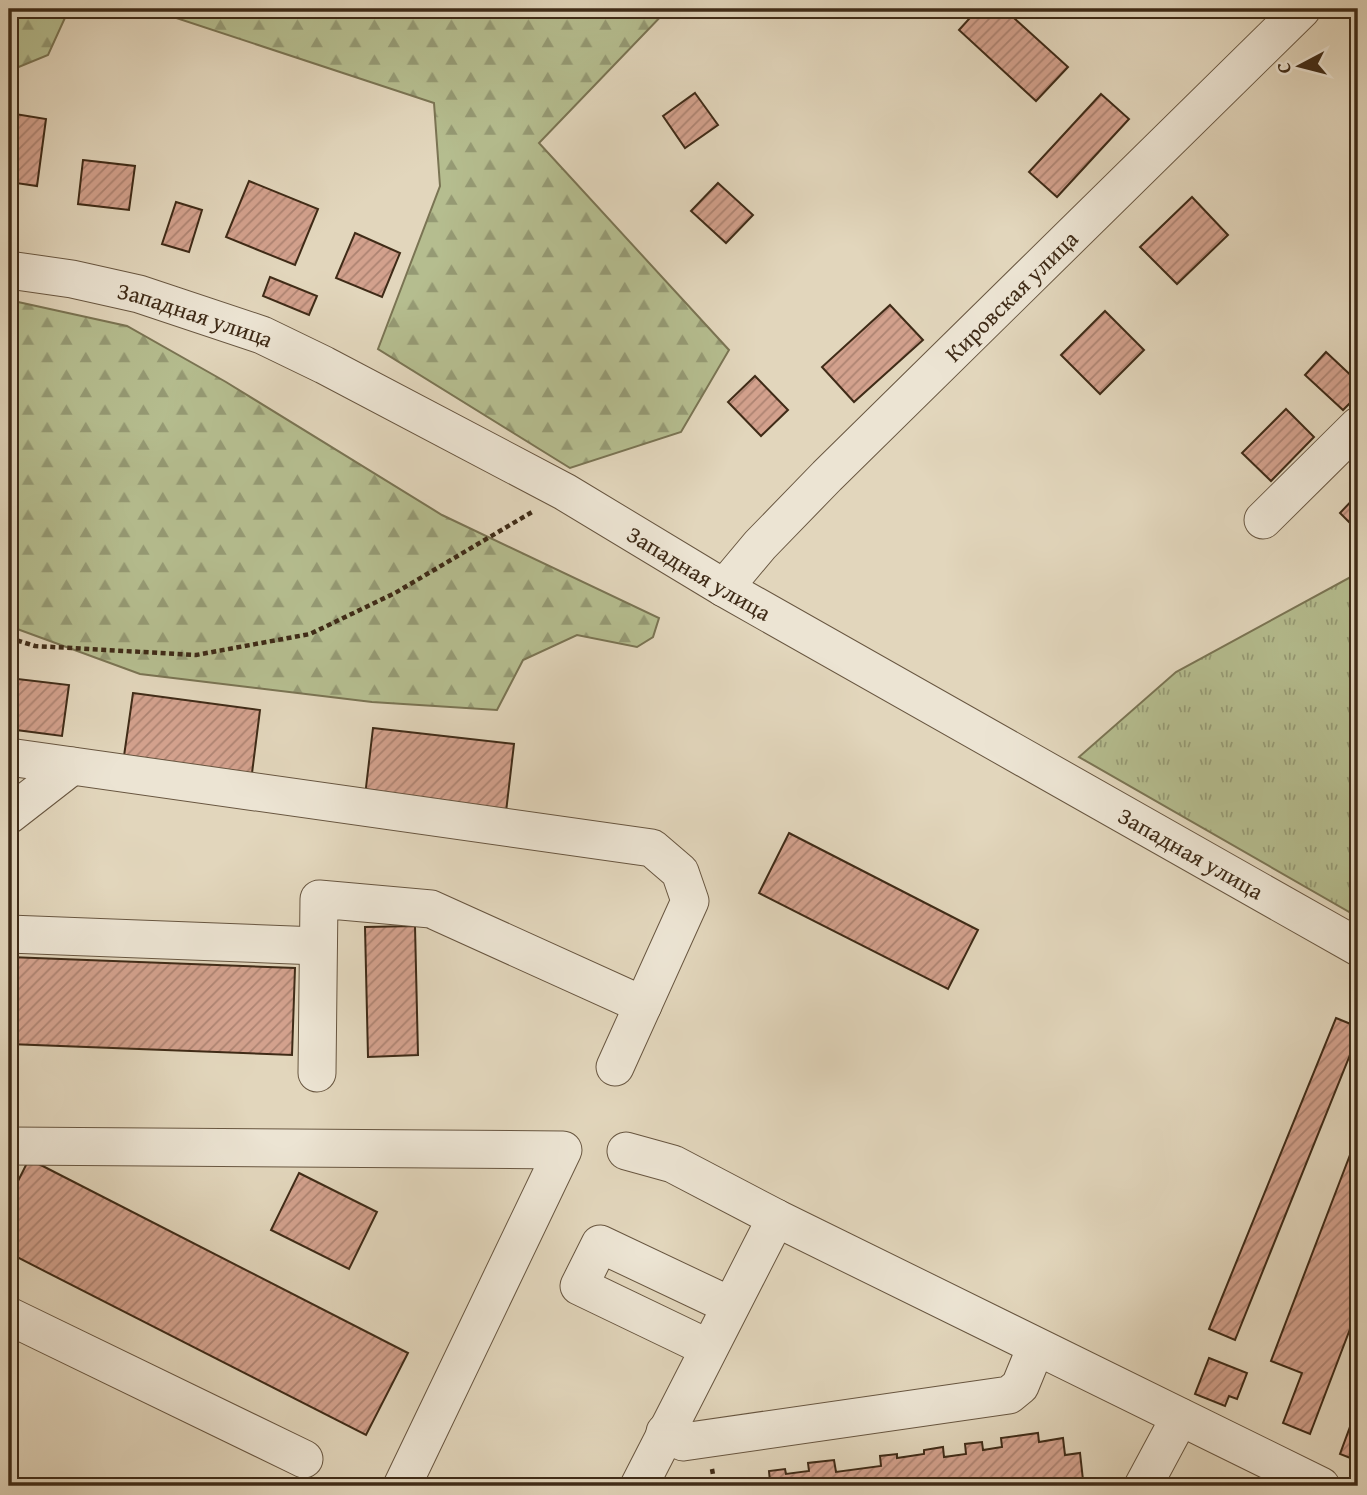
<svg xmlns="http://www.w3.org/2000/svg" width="1367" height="1495" viewBox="0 0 1367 1495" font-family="'Gentium Book Plus',serif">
<defs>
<pattern id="grass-tufts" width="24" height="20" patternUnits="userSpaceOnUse" patternTransform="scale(1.75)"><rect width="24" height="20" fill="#b5bd8f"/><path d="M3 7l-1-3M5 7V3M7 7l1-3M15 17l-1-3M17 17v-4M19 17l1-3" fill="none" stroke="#959a74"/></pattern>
<pattern id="forest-firs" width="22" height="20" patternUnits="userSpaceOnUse" patternTransform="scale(1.75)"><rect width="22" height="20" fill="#b5bd8f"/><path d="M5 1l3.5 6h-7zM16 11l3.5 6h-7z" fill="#959a74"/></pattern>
<pattern id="building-hatch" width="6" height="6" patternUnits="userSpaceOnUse" patternTransform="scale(1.75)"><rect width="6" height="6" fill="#d3a18d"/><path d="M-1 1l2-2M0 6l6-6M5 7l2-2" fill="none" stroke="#ad8372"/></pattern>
</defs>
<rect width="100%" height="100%" fill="#e2d6bc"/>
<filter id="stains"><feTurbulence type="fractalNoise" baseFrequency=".00286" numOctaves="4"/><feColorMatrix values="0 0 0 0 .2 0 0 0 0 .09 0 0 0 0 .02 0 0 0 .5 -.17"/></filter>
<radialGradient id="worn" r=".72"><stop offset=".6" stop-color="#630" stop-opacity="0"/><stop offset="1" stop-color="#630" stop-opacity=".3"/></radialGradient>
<polygon fill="url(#grass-tufts)" stroke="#7a7453" stroke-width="2" points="1358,573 1358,917 1079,757 1176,672"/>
<g fill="url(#forest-firs)" stroke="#7a7453" stroke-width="2">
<polygon points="9,9 69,9 48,55 9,71"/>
<polygon points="149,9 668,9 539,143 729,350 681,432 570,468 378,349 440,186 434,103"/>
<polygon points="9,300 127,326 226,382 442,515 659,618 653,637 637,647 577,635 523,660 497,710 372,702 140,674 9,626"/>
</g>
<g fill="url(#building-hatch)" stroke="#3f2b17" stroke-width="2">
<polygon points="978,9 1004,9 1068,67 1036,101 959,30"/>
<polygon points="695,93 718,125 685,148 663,116"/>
<polygon points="1101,94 1129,119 1057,197 1029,172"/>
<polygon points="9,113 46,119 37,186 9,182"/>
<polygon points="83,160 135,166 129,210 78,204"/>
<polygon points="249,181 318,209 295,265 226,237"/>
<polygon points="718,183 753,215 726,243 691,211"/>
<polygon points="1192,197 1228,235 1177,284 1140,247"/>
<polygon points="176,202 202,210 189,252 162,244"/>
<polygon points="355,233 400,253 382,297 336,278"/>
<polygon points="270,277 317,296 309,315 263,296"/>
<polygon points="890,305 923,340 854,402 822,367"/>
<polygon points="1105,311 1144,350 1100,394 1061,355"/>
<polygon points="1326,352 1358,382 1358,395 1343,410 1305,375"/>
<polygon points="755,376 788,410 761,436 728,402"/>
<polygon points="1286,409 1314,437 1271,481 1242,453"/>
<polygon points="1358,494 1358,531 1340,513"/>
<polygon points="9,678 69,685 62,736 9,729"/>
<polygon points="133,693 260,710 251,781 123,763"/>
<polygon points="373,728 514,744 506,812 365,796"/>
<polygon points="789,833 978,930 948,989 759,893"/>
<polygon points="415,926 418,1055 368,1057 365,927"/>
<polygon points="9,957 295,968 292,1055 9,1044"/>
<polygon points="1336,1018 1358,1027 1358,1035 1235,1340 1209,1329"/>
<polygon points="1358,1134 1358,1308 1310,1434 1283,1423 1302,1373 1271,1361"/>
<polygon points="29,1159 408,1353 366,1435 9,1253 9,1199"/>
<polygon points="299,1173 377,1212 349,1269 271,1230"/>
<polygon points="1209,1358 1247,1373 1237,1399 1229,1396 1225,1406 1195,1394"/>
<polygon points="1358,1405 1358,1461 1340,1454"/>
<polygon points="1038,1433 1039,1442 1063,1438 1065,1455 1080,1453 1083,1480 1074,1482 1075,1486 739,1486 770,1482 769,1471 785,1469 786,1474 809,1471 808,1463 834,1460 836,1472 881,1466 880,1456 897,1454 897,1458 924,1454 924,1450 943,1447 944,1457 966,1454 965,1444 982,1442 983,1450 1002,1447 1001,1438"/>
</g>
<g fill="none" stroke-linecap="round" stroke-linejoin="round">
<defs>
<g id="minor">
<path id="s1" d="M9,270L72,279L139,294L262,335L324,365L565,492L724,588L1358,947"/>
<polyline points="1263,520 1358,426"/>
<path id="s2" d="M724,588L760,545L827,476L1302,9"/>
<polyline points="9,757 652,848 680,872 690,901 615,1067"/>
<polyline points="9,815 72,766"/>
<polyline points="9,934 318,946"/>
<polyline points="317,1073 319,899 431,909 643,1005"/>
<polyline points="9,1146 563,1150 402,1486"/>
<polyline points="626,1151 673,1164 776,1218 1321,1486"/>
<polyline points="9,1316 304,1459"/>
<polyline points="708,1348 579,1286 600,1244 729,1305"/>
<polyline points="665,1432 683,1442 1009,1395 1020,1386 1036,1347"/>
<polyline points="639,1486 776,1218"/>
<polyline points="1143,1486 1180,1417"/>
</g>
</defs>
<use href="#minor" stroke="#685640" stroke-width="39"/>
<g stroke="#3f2b17" stroke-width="4.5" stroke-dasharray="5 3.5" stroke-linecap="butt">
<polyline points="9,638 35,646 196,655 310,634 395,593 532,512"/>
<polyline points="712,1469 715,1486"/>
</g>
<use href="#minor" stroke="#ece4d3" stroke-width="37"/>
</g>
<g text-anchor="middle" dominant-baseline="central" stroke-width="5" stroke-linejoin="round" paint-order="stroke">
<g font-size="23" fill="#3f2b17" stroke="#ece4d3">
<text stroke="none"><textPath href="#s2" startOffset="410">Кировская улица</textPath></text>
<text stroke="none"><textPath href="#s1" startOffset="192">Западная улица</textPath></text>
<text stroke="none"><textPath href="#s1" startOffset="760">Западная улица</textPath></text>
<text stroke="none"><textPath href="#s1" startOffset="1326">Западная улица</textPath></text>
</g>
</g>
<rect width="1367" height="1495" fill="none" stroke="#e2d6bc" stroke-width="35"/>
<rect x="10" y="10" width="1346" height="1474" fill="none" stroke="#3f2b17" stroke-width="3.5"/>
<rect x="18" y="18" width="1332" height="1460" fill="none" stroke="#3f2b17" stroke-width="2"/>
<g transform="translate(1300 66) rotate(263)" stroke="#ece4d3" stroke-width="5" paint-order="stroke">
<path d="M0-5L12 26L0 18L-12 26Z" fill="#3f2b17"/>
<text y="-10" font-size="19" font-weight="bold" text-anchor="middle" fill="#3f2b17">С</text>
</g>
<rect width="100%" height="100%" filter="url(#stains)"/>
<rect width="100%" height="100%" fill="url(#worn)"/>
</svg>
